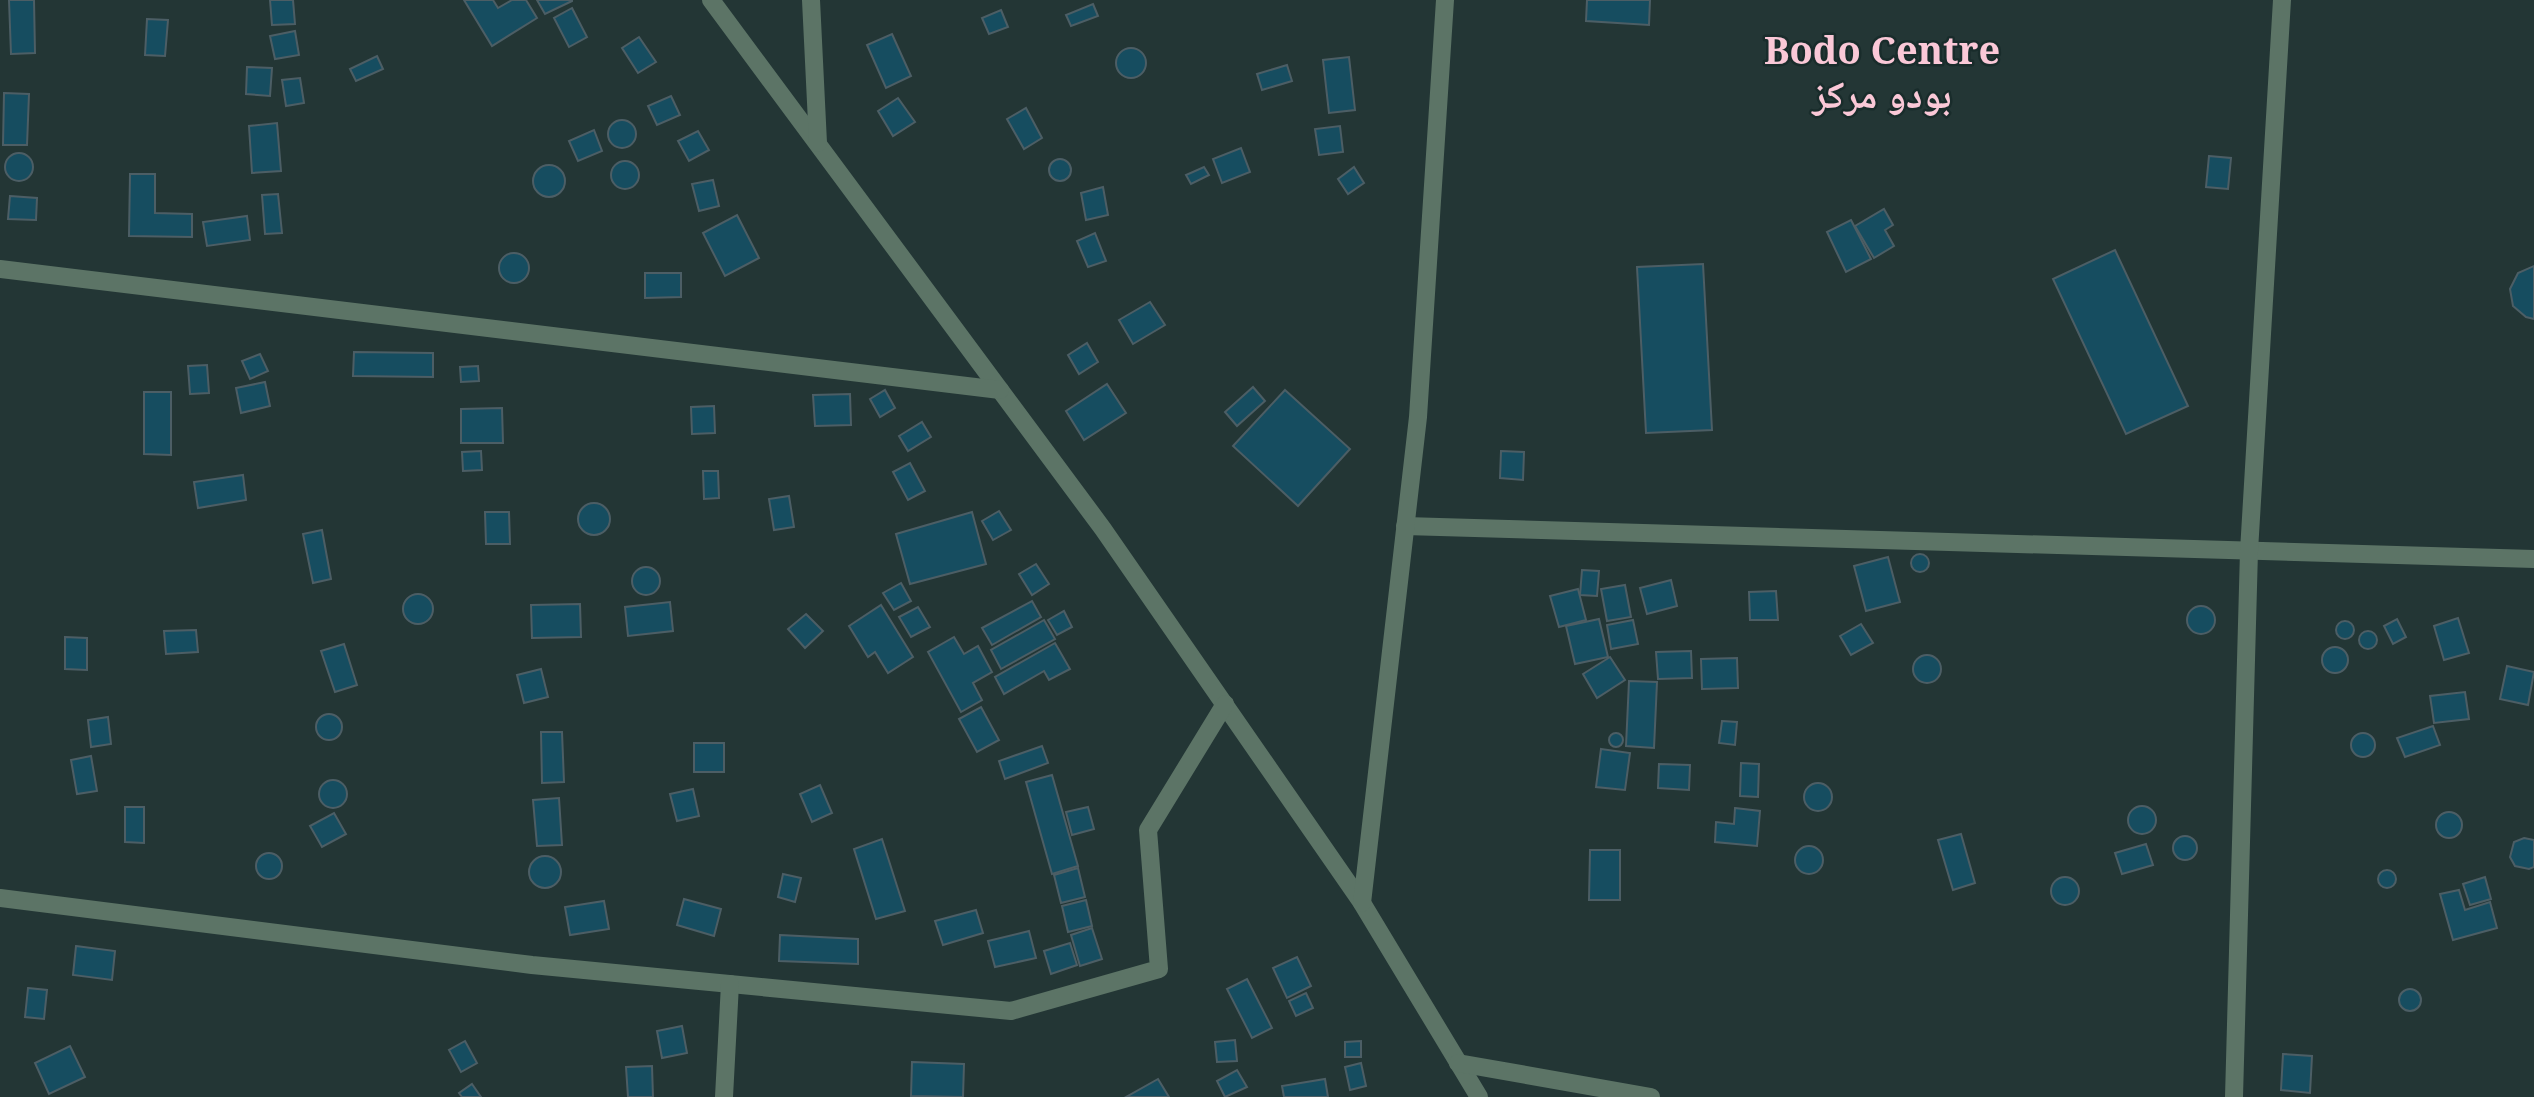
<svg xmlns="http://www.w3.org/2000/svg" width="2534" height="1097" viewBox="0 0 2534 1097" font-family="'Noto Serif','Noto Naskh Arabic',serif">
<rect width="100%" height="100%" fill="#233635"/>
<g fill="#164d60" stroke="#4c5e65" stroke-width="2">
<polygon points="9,0 34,0 35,53 11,54"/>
<polygon points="270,0 293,0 295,24 272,25"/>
<polygon points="464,0 493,0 498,8 512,0 526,0 537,18 492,46"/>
<polygon points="537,0 572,0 572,1 545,14"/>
<polygon points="1587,0 1650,0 1649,25 1586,21"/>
<polygon points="1093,4 1098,16 1071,26 1066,15"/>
<polygon points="572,8 587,37 569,47 554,18"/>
<polygon points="1001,10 1008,27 989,34 982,18"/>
<polygon points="147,19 168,20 165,56 145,55"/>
<polygon points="295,31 299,55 275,59 270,36"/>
<polygon points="892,34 911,76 886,88 867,45"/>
<polygon points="639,37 656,62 638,73 622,48"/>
<circle cx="1131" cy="63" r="15"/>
<polygon points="377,56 383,69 356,81 350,69"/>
<polygon points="1349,57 1355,110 1329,113 1323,60"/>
<polygon points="1287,65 1292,81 1262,90 1257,74"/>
<polygon points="247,67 272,68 270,96 246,94"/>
<polygon points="300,78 304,103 286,106 282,80"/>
<polygon points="4,93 29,94 27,145 3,145"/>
<polygon points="671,96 680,115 657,125 648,106"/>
<polygon points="898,98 915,122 893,136 878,111"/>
<polygon points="1026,108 1042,138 1024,149 1007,119"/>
<circle cx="622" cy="134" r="14"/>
<polygon points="277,123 281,171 252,173 249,126"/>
<polygon points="1340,126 1343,152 1319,155 1315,129"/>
<polygon points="594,130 602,151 578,161 569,141"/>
<polygon points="698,131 709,150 689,161 678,141"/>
<polygon points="1241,148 1250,172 1222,183 1213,159"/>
<circle cx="19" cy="167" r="14"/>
<polygon points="2209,156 2231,158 2228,189 2206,187"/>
<circle cx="1060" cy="170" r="11"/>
<circle cx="625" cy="175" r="14"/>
<circle cx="549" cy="181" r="16"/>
<polygon points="1204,167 1209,175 1191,184 1186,175"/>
<polygon points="1354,167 1364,183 1348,194 1338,179"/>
<polygon points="130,174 155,174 155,213 192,214 192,237 129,236"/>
<polygon points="713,180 719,206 699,211 692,184"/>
<polygon points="1103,187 1108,215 1086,220 1081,193"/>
<polygon points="278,194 282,233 265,234 262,195"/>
<polygon points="10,196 37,198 36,220 8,219"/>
<polygon points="1884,209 1893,225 1885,230 1894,246 1874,258 1855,226"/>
<polygon points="737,215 759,258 725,276 703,233"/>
<polygon points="247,216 250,240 207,246 203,222"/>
<polygon points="1851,220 1871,259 1846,272 1827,232"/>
<polygon points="1095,233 1106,261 1088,267 1077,241"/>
<polygon points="2115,250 2188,406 2126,434 2053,279"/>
<circle cx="514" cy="268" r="15"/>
<polygon points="1703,264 1712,430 1646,433 1637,267"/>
<polygon points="2534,266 2534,319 2526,317 2513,306 2510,289 2518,273"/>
<polygon points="645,273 681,273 681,297 645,298"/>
<polygon points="1150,302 1165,325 1133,344 1119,320"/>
<polygon points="1087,343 1098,362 1079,374 1068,355"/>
<polygon points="354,352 433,353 433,377 353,376"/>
<polygon points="260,354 268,371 250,379 242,361"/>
<polygon points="207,365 209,393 190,394 188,366"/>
<polygon points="478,366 479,381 461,382 460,367"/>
<polygon points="265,382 270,406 241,413 236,388"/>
<polygon points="1107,384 1126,413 1084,440 1066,411"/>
<polygon points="1253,387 1265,401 1237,426 1225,412"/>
<polygon points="885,390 895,408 880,417 870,399"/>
<polygon points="1285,390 1350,449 1298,506 1233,446"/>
<polygon points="144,392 171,392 171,455 144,454"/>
<polygon points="850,394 851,425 815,426 813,395"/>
<polygon points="714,406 715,433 692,434 691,407"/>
<polygon points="502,408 503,443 461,443 461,409"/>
<polygon points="922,422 931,437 908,451 899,436"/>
<polygon points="481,451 482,470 463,471 462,452"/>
<polygon points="1501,451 1524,452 1523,480 1500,478"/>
<polygon points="910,463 925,491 908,500 893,472"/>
<polygon points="703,471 718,471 719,498 704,499"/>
<polygon points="243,475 246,500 198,508 194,482"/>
<polygon points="789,496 794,527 774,530 769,499"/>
<circle cx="594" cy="519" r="16"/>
<polygon points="999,511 1011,530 993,540 982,521"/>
<polygon points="485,512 509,512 510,544 486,544"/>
<polygon points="972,512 986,564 910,584 896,534"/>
<polygon points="322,530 331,579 313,583 303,534"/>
<circle cx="1920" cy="563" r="9"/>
<polygon points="1888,557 1900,602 1866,611 1854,566"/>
<polygon points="1036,564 1049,584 1032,595 1019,574"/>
<circle cx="646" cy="581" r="14"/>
<polygon points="1582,570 1599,571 1597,596 1580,595"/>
<polygon points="1671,580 1677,606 1647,614 1640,588"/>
<polygon points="901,583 911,601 894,610 883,593"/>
<polygon points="1625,585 1631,617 1607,621 1601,589"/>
<polygon points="1578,589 1586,620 1559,627 1550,596"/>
<polygon points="1776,591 1778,620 1750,620 1749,592"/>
<circle cx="418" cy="609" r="15"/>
<polygon points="1032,601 1041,617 992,645 982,628"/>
<polygon points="670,602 673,631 628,636 625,607"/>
<polygon points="580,604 581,637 532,638 531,605"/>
<polygon points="881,605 913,657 888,673 875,652 868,657 849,626"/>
<circle cx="2201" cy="620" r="14"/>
<polygon points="918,607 930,627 911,637 899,617"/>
<polygon points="1064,611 1072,627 1057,635 1048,620"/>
<polygon points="806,614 823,631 805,648 788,629"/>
<polygon points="2458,618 2469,653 2444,660 2434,626"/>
<polygon points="1599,619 1608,657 1575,664 1566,626"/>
<polygon points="2397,619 2406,637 2393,644 2384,626"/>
<polygon points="1044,620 1055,639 1001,669 991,650"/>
<polygon points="1633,620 1638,644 1611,649 1607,625"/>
<circle cx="2345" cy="630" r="9"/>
<polygon points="1861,624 1873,643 1851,655 1840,636"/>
<polygon points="196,630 198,652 166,654 164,631"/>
<circle cx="2368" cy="640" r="9"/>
<polygon points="65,637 87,638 87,670 65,669"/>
<polygon points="954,637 964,654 978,646 992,672 973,683 982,700 961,712 928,652"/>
<polygon points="1055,643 1070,669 1049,680 1044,671 1004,694 995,677"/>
<polygon points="344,644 357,685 335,692 321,651"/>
<circle cx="2335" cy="660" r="13"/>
<polygon points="1691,651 1692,678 1658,679 1656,652"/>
<circle cx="1927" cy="669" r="14"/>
<polygon points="1610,657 1625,680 1597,698 1583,674"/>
<polygon points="1737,658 1738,688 1702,689 1701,659"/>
<polygon points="2507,666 2534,672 2528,705 2500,699"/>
<polygon points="541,669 548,697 524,703 517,675"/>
<polygon points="1629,681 1657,682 1654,748 1626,746"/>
<polygon points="2465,692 2469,719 2434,723 2430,696"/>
<polygon points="981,707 999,740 977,752 959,719"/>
<circle cx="329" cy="727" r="13"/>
<polygon points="108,717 111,744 91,747 88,720"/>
<polygon points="1722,721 1737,722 1735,745 1719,743"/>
<polygon points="2433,726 2440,745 2405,757 2397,738"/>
<polygon points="541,732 562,732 564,782 542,783"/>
<circle cx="2363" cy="745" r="12"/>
<circle cx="1616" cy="740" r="7"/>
<rect x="694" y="743" width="30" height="29"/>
<polygon points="1042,746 1048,763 1005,779 999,761"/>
<polygon points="1601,749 1630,753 1625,790 1596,787"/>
<polygon points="91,756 97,791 77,794 71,760"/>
<polygon points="1741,763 1759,764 1758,797 1740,796"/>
<polygon points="1659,764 1690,765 1689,790 1658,788"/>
<polygon points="1052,775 1078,866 1052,874 1026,782"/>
<circle cx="333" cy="794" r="14"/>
<circle cx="1818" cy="797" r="14"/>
<polygon points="820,785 832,813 812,822 800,794"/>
<polygon points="693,789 699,816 677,821 670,794"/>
<polygon points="559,798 562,845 537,846 533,800"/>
<circle cx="2142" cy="820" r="14"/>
<polygon points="125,807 144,807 144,843 125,842"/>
<polygon points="1088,807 1094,829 1072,835 1066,812"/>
<polygon points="1735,808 1760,811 1757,846 1715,842 1716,822 1734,824"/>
<circle cx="2449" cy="825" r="13"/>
<polygon points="334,813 346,834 322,847 310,826"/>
<polygon points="1961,834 1975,883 1953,890 1938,840"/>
<circle cx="2185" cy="848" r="12"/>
<polygon points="2524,838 2534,840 2534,867 2529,869 2515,866 2510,857 2514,842"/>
<polygon points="882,839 905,911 876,919 854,849"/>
<polygon points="2146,844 2153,865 2122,874 2115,853"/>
<circle cx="1809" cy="860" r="14"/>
<polygon points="1590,850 1620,850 1620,900 1589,900"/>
<circle cx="269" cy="866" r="13"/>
<circle cx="545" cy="872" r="16"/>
<polygon points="1078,868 1085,897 1061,903 1054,875"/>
<circle cx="2387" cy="879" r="9"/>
<polygon points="783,874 801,878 795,902 778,897"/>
<circle cx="2065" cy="891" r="14"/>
<polygon points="2485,877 2491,899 2470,905 2463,884"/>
<polygon points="2459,890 2465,910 2490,902 2497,928 2453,940 2440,894"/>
<polygon points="684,899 721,909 714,936 677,925"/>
<polygon points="1086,900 1092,926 1068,932 1062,906"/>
<polygon points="604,901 609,929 570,935 565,907"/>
<polygon points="976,910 983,933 943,945 935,921"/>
<polygon points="1092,928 1102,959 1080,966 1071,935"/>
<polygon points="1029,931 1036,958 995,967 988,941"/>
<polygon points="780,935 858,939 858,964 779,961"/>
<polygon points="1070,943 1077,965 1051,974 1044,951"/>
<polygon points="76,946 115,951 112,980 73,975"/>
<polygon points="1297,957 1311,986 1287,998 1273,968"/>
<polygon points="1247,979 1272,1028 1252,1038 1227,989"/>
<polygon points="28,988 47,990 44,1019 25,1017"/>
<circle cx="2410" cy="1000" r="11"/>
<polygon points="1306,993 1313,1008 1296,1016 1289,1001"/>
<polygon points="682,1026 687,1053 662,1058 657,1031"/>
<polygon points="1235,1040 1237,1061 1217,1062 1215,1042"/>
<polygon points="465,1041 477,1063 461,1072 449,1050"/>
<polygon points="1361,1041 1361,1057 1345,1057 1345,1042"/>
<polygon points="70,1046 85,1077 49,1094 35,1063"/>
<polygon points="2283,1054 2312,1056 2310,1093 2281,1090"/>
<polygon points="912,1062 964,1064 963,1097 911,1096"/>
<polygon points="1361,1063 1366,1086 1350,1090 1345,1067"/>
<polygon points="652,1066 653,1097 628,1097 626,1067"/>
<polygon points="1237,1070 1247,1087 1225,1097 1217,1081"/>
<polygon points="1158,1079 1169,1097 1126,1097"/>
<polygon points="1325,1079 1328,1097 1284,1097 1282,1086"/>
<polygon points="472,1084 481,1097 462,1097 459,1093"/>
</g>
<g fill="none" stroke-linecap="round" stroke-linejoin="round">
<g stroke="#5c7466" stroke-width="18">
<polyline points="711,0 1103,529 1362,903 1479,1097"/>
<polyline points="811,0 818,143"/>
<polyline points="0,269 1000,390"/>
<polyline points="1405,526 2534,559"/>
<polyline points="0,898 532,965 1011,1011 1159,969 1148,830 1225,704"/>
<polyline points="1362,903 1418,417 1445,0"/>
<polyline points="1458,1063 1651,1097"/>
<polyline points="724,1097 730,984"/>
<polyline points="2234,1097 2249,551 2282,0"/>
</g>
</g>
<g text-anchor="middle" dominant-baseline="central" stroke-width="5" stroke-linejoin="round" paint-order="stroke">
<g font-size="38" font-weight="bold" fill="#fac8d7" stroke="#192c2b">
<text x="1882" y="49">Bodo Centre<tspan x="1882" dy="44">بودو مركز</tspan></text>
</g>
</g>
</svg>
